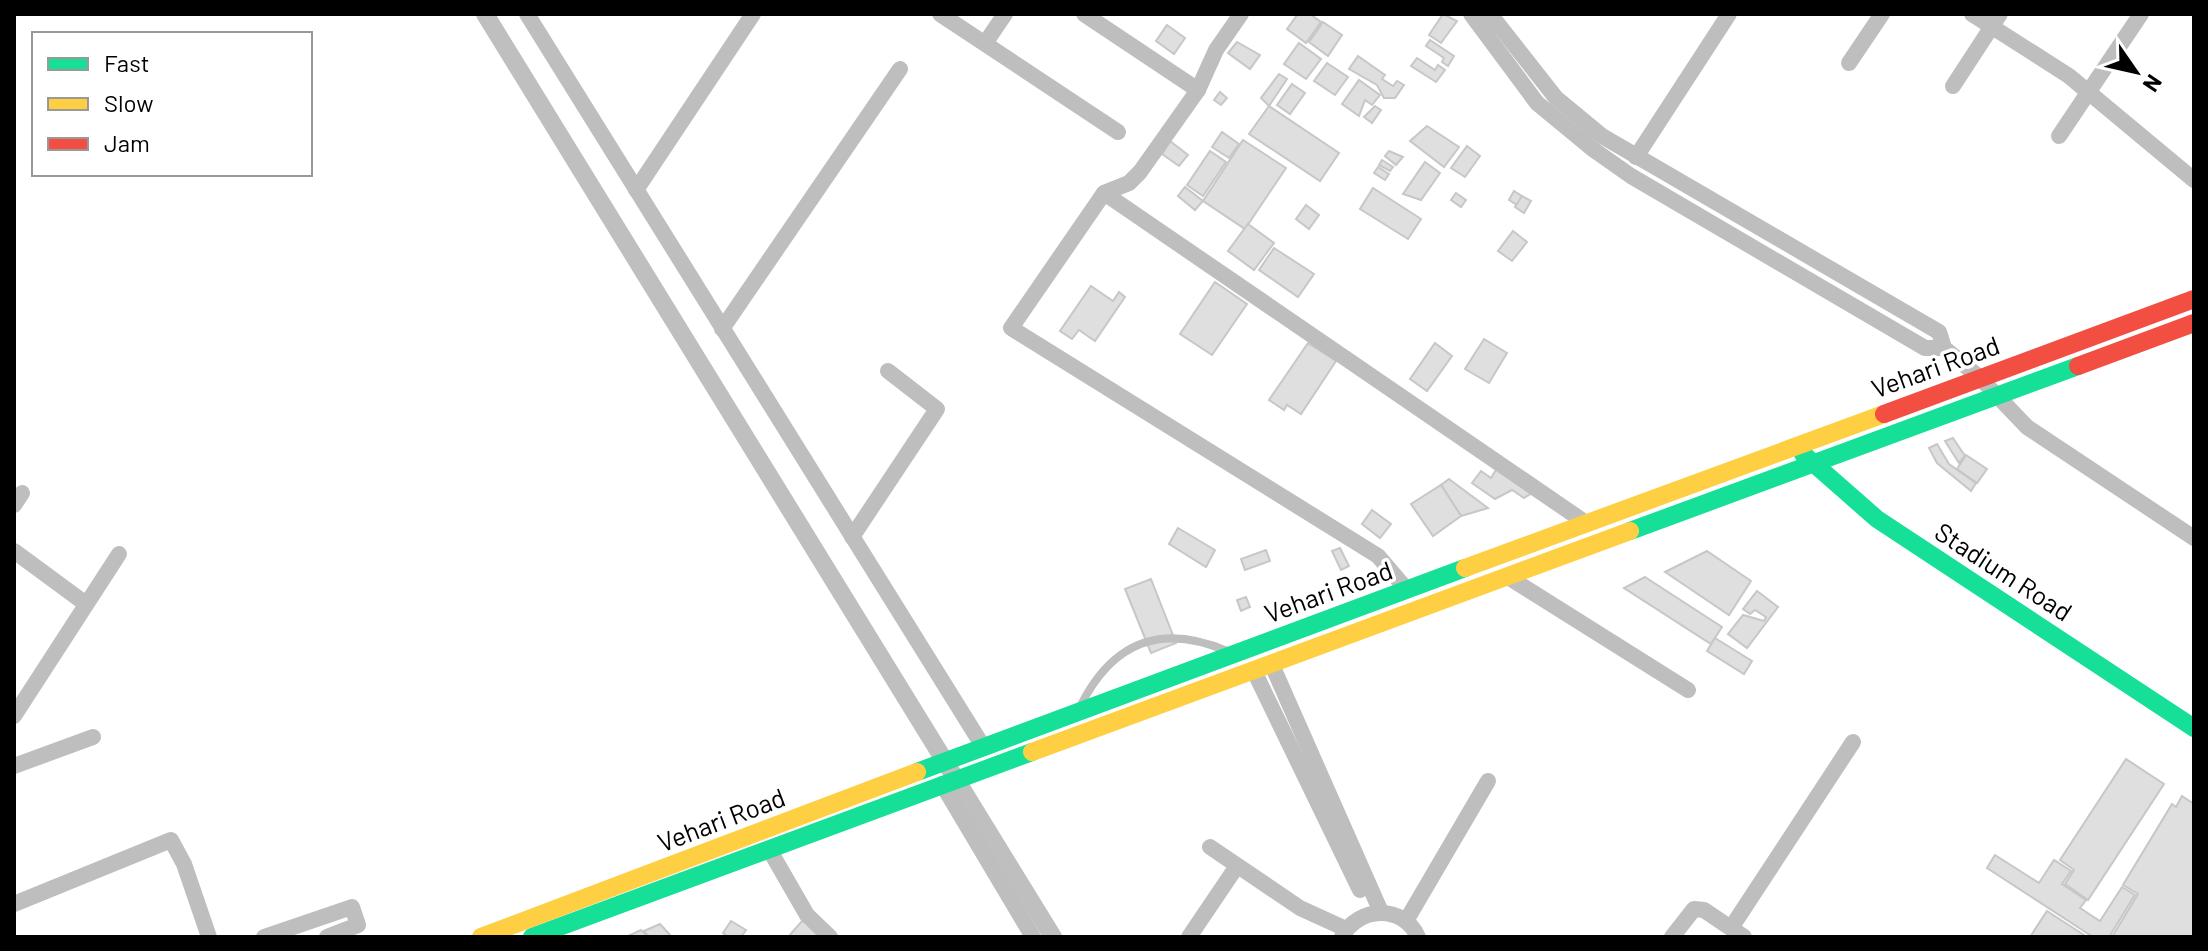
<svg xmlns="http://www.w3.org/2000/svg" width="2208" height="951" viewBox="0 0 2208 951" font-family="Barlow,sans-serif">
<rect width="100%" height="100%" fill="#fff"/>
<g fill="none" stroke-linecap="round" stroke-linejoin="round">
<polyline stroke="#bfbfbf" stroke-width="18" points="485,14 1053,937"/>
</g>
<g fill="#dfdfdf" stroke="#c7c7c7" stroke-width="2">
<polygon points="1298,14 1310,14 1321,22 1306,43 1287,29"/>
<polygon points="1443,14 1457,21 1441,43 1429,35"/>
<polygon points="1323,22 1342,35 1328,56 1309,42"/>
<polygon points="1167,25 1185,38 1174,54 1156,41"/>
<polygon points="1430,40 1454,56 1448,66 1442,62 1444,58 1426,46"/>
<polygon points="1237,42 1260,55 1250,69 1228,53"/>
<polygon points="1299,43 1321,59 1306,79 1284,64"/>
<polygon points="1358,56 1385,75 1382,79 1393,86 1397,81 1404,85 1395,98 1384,98 1377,85 1349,69"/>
<polygon points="1417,58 1435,70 1438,65 1445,70 1436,82 1411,66"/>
<polygon points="1327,63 1348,77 1335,95 1314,81"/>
<polygon points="1279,74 1287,79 1269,106 1261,98"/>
<polygon points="1359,80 1380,95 1372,105 1365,100 1359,116 1342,104"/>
<polygon points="1292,84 1305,93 1290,114 1277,105"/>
<polygon points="1220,92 1227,98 1221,105 1214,100"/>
<polygon points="1269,106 1339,153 1320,181 1249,134"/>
<polygon points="1375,106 1381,110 1372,123 1364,117"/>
<polygon points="1427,126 1459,147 1444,167 1410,141"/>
<polygon points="1222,132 1239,144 1229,158 1212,147"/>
<polygon points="1243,140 1286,168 1245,229 1203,201"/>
<polygon points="1170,141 1188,155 1179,166 1162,154"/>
<polygon points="1467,146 1480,156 1465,177 1451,168"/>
<polygon points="1210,151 1226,162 1203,196 1187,185"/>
<polygon points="1389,151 1403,157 1396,165 1385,156"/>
<polygon points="1382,160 1393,167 1390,171 1379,165"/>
<polygon points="1425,162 1440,173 1421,200 1403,194"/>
<polygon points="1378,167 1389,174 1385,180 1374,173"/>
<polygon points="1185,187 1203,201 1195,210 1178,196"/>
<polygon points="1373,188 1421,219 1408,239 1360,209"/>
<polygon points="1514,191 1522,196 1517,205 1509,200"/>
<polygon points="1456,193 1466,200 1461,207 1451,200"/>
<polygon points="1522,196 1531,201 1524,213 1515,207"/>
<polygon points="1306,205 1319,215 1309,229 1296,219"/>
<polygon points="1248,224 1274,243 1254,270 1228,251"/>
<polygon points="1513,231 1527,242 1512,261 1498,251"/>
<polygon points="1274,248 1314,274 1298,297 1259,270"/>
<polygon points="1215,282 1247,304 1212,355 1180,334"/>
<polygon points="1091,286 1113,301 1119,292 1125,297 1095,341 1079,330 1072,339 1060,331"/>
<polygon points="1484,339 1507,353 1489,383 1465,369"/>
<polygon points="1308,343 1336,361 1301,414 1287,405 1284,410 1269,400"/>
<polygon points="1435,343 1452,356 1427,391 1410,379"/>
<polygon points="1953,438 1965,456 1959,463 1945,441"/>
<polygon points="1937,444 1949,464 1976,483 1971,491 1937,463 1929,448"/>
<polygon points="1966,455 1987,469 1977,483 1957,469"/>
<polygon points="1497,468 1532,493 1524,498 1512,490 1495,499 1472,483 1481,471 1491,478"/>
<polygon points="1449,479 1488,508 1461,516 1441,485"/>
<polygon points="1441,485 1461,516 1433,536 1411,504"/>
<polygon points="1372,510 1391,524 1380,538 1362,524"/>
<polygon points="1178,528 1215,550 1206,567 1169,544"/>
<polygon points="1340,548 1349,566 1341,570 1332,551"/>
<polygon points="1266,550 1270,561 1245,570 1241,559"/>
<polygon points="1707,551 1751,581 1729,615 1665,572"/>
<polygon points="1645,577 1722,627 1711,644 1624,588"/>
<polygon points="1151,579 1176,643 1151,653 1125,589"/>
<polygon points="1757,591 1778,607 1747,648 1728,634 1743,615 1764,621 1766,617 1755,610 1750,614 1743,609"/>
<polygon points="1246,597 1250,607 1241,611 1237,600"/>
<polygon points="1715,638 1752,661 1744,674 1707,651"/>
<polygon points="2126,759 2164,784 2088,900 2065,884 2074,870 2060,860"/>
<polygon points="2182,796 2194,804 2194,937 2112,937 2138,894 2123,885 2172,804 2176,807"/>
<polygon points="1995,855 2039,883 2054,860 2071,871 2062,884 2086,900 2080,908 2100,921 2122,887 2135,895 2109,937 2093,937 1987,868"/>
<polygon points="2047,911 2087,937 2030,937"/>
<polygon points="803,920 820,937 788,937"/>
<polygon points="731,921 746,930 741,937 728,937 723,933"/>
<polygon points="660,924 672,937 649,937 644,931"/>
<polygon points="641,930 648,937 628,936"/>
</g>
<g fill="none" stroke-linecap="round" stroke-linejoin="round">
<path stroke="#bebebe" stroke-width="8" d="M1081,705C1113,642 1161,623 1227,651"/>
<g stroke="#bebebe" stroke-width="16">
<polyline points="527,14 984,748"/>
<polyline points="940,14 1118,132"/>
<polyline points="1084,14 1198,90"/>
<polyline points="1241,14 1216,50 1198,90 1140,172 1129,183 1104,193 1011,328 1378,556 1407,590"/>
<polyline points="1471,14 1537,103 1594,150 1631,176 1925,348 1944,348"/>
<polyline points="1490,14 1556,98 1602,136 1939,332 1944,348 1980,378 2027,427 2194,538"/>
<polyline points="1972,14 2069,76 2194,180"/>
<polyline points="986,42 1005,14"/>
<polyline points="1849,63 1882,14"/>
<polyline points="1953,86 2000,14"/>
<polyline points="2059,136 2141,14"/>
<polyline points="1636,157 1729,14"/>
<polyline points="636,190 753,14"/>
<polyline points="1104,193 1586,523"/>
<polyline points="722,329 900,69"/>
<polyline points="14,505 22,493"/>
<polyline points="852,537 937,409 888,371"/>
<polyline points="14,551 86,604"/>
<polyline points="1508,577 1688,690"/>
<polyline points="1272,665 1381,912"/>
<polyline points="1254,671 1360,890"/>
<polyline points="14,716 119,554"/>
<polyline points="14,766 93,737"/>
<polyline points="942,784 1033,937"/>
<polyline points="1210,847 1300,908 1346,929"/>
<polyline points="769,849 807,915 830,937"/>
<polyline points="14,904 171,840 184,864 209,937"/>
<polyline points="1406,921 1488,781"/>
<polyline points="1731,928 1853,742"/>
<polyline points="264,937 352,907 358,925 327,937"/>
<polyline points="1189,937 1237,866"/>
<path d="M1342,937C1358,906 1403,904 1418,937"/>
<polyline points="1672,937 1694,909 1704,910 1744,937"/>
</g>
<g stroke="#16e098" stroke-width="18">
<polyline points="1803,454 1877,519 2194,728"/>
<polyline points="1630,531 2078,366"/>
<polyline points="917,772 1465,568"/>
<polyline points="532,937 1032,752"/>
</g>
<g stroke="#ffcf43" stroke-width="18">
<polyline points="1465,568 1884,414"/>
<polyline points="1032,752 1630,531"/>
<polyline points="481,937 917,772"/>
</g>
<g stroke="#f24e42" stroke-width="18">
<polyline points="2078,366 2194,323"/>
<polyline points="1884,414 2194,299"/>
</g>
</g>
<g text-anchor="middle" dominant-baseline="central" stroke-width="7" stroke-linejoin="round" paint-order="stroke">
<g font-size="26" fill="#000" stroke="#fff">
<text transform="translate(1935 366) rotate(-20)">Vehari Road</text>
<text transform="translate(2004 571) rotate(33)">Stadium Road</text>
<text transform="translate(1328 591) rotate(-20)">Vehari Road</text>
<text transform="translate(721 819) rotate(-21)">Vehari Road</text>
</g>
</g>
<rect width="2208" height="951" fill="none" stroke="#000000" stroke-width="32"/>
<rect x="32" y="32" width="280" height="144" fill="#ffffff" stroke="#999999" stroke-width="2"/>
<rect x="48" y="58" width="40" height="12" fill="#16e098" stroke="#999999" stroke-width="2"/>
<text x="104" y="72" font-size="24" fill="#000000">Fast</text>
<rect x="48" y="98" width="40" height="12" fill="#ffcf43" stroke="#999999" stroke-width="2"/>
<text x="104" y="112" font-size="24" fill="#000000">Slow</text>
<rect x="48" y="138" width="40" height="12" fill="#f24e42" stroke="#999999" stroke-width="2"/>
<text x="104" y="152" font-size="24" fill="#000000">Jam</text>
<g transform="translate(2136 72) rotate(124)" stroke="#ffffff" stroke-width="6" paint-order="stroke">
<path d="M0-6L14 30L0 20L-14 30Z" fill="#000000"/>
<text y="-12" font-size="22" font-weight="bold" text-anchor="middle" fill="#000000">N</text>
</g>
</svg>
